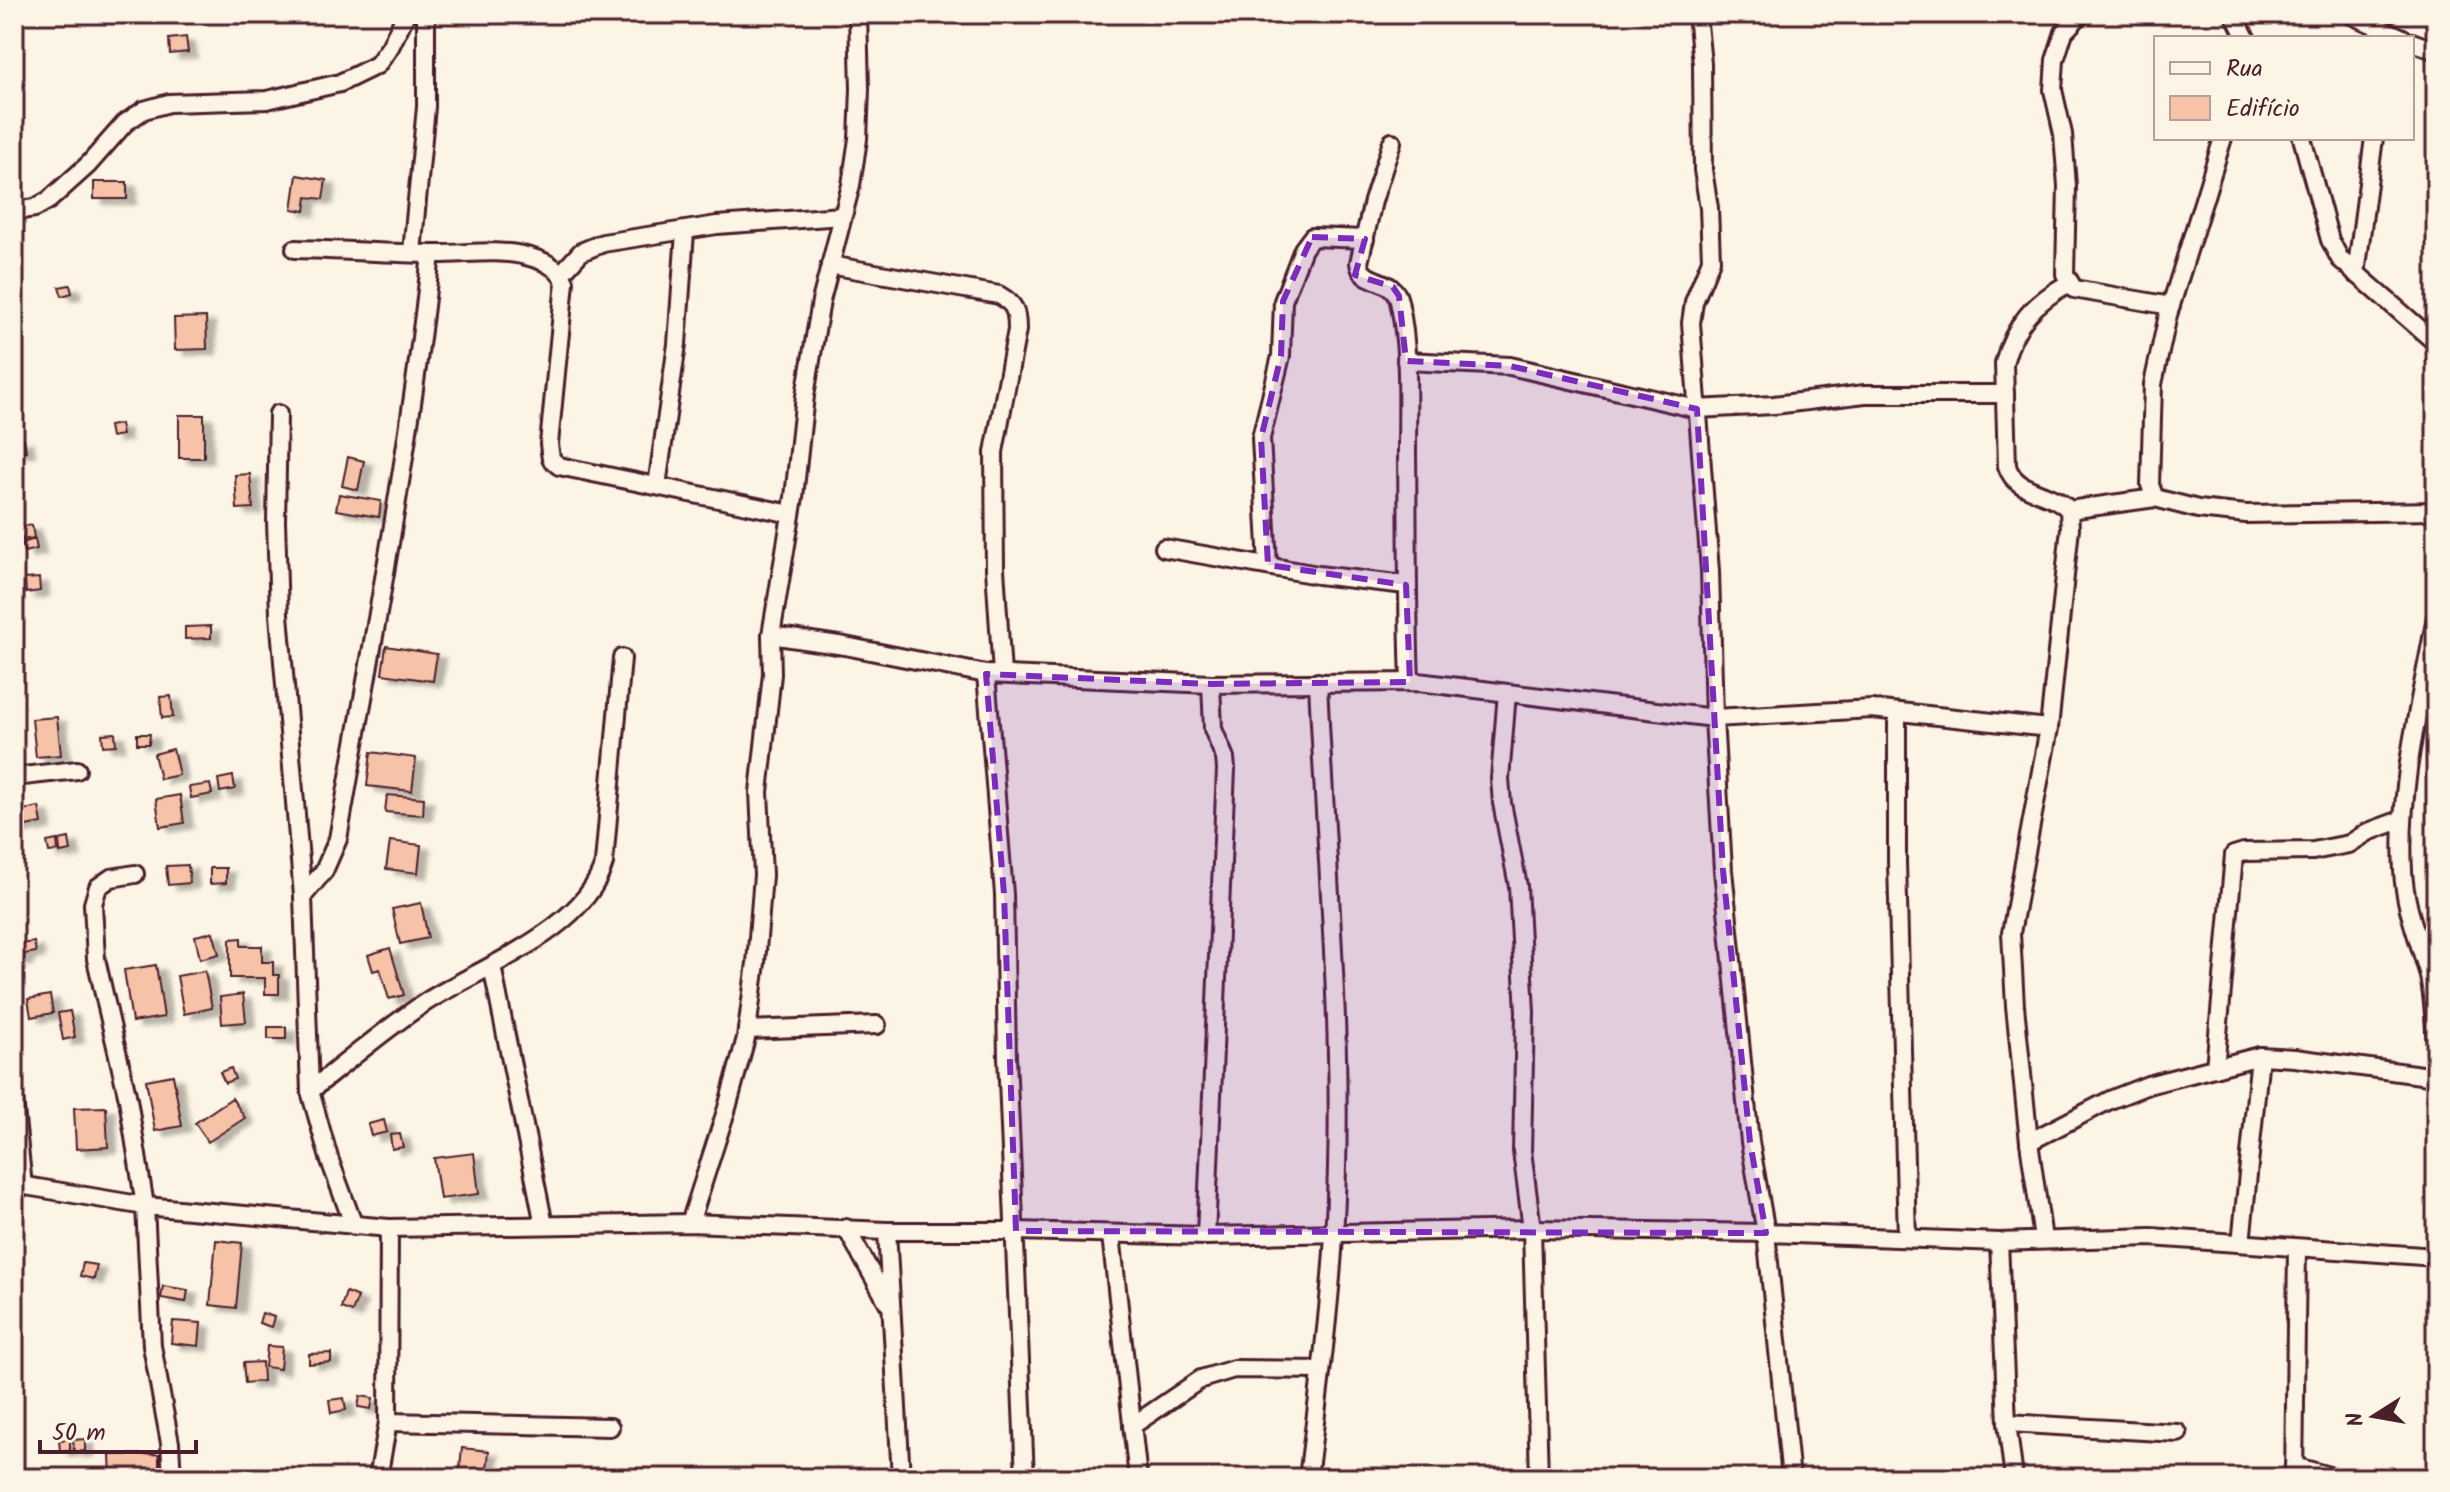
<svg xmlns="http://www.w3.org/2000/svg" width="2450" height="1492" viewBox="0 0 2450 1492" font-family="Kalam,sans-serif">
<defs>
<filter id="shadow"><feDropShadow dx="9" dy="5" stdDeviation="2" flood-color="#0004"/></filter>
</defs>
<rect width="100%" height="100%" fill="#fcf5e5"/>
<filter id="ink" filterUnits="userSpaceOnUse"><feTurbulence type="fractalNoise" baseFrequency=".0125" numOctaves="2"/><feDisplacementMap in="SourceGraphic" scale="16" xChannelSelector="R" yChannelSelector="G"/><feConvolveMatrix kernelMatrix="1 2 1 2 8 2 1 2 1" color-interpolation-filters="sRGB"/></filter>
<g filter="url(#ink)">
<g fill="#f7c3a8" stroke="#4a1f2b" stroke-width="2" filter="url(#shadow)">
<polygon points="186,37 188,52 170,54 169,39"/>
<polygon points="297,175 326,180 323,199 307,197 305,211 292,209"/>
<rect x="94" y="182" width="33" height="17"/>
<polygon points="70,285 72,293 62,296 59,287"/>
<polygon points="206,317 207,349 175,350 174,318"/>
<rect x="179" y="415" width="25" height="43"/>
<polygon points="120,424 122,435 111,437 109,426"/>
<polygon points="24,439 26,451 14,452 14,440"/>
<polygon points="348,457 364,461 358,490 342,486"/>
<polygon points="250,474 253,508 237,509 235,475"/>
<polygon points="339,494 381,501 379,517 336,510"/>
<polygon points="32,525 34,538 22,540 20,527"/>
<polygon points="35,539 37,549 24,552 22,543"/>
<polygon points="39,578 40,591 26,593 25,579"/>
<polygon points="211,626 211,638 185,639 185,627"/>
<polygon points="386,646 437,654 433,681 382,674"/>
<polygon points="171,696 173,717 162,718 160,697"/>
<polygon points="57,717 61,755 36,757 32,719"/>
<polygon points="115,733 116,745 103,746 102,734"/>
<polygon points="137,734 150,734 149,744 137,744"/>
<polygon points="173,749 179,775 160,779 154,754"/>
<polygon points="371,752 416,758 412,791 367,786"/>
<polygon points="233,776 235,789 220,792 218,779"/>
<polygon points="210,784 212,794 191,798 189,787"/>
<polygon points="180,795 184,823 160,827 156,799"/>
<polygon points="387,795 424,798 423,815 385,812"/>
<polygon points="39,807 42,823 14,828 14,812"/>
<polygon points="69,838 71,851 60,853 59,840"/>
<polygon points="57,840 58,851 49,852 47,842"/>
<polygon points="390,841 421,845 418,873 386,869"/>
<polygon points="188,865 190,883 168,885 166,866"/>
<polygon points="210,868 226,868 226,883 210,884"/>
<polygon points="421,903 428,938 400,944 392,909"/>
<polygon points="213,932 219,954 200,959 195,936"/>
<polygon points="241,938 241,946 262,946 262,962 273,962 273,975 279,975 279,994 265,994 265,978 230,978 230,939"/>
<polygon points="34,942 36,952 24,954 24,959 14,961 14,945"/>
<polygon points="390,948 404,995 389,999 380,969 373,971 368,955"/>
<polygon points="156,965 164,1017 132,1022 124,970"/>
<polygon points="205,971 212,1008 184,1014 177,976"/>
<polygon points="243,994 246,1022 222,1024 220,997"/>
<polygon points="50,995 53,1013 31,1017 28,999"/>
<polygon points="70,1011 75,1037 63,1040 58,1013"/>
<rect x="268" y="1027" width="18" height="12"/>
<polygon points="231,1068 235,1079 225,1083 220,1072"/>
<polygon points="173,1075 182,1126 155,1131 146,1080"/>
<polygon points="232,1098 245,1118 208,1142 195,1123"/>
<polygon points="106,1107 108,1147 76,1149 74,1108"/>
<polygon points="384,1120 387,1132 371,1136 368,1124"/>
<polygon points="400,1134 403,1147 392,1149 390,1135"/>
<polygon points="474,1153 479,1194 440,1199 434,1158"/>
<polygon points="216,1240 242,1243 236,1308 210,1305"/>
<polygon points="83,1263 97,1265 94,1279 80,1276"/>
<polygon points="163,1286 188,1290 186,1302 161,1298"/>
<polygon points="346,1292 358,1297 352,1312 341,1308"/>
<polygon points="262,1313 274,1317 271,1327 259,1323"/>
<polygon points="173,1321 201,1323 199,1346 171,1343"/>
<polygon points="267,1346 282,1347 280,1369 265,1367"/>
<polygon points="331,1353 331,1362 309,1364 309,1354"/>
<polygon points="262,1362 263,1381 245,1383 243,1363"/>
<polygon points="360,1396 373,1398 371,1409 358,1407"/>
<polygon points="344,1398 346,1410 331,1413 329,1400"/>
<polygon points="70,1439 70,1451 60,1451 59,1440"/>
<polygon points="85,1439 85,1451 74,1452 73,1440"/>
<polygon points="462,1448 489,1451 486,1478 459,1478"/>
<polygon points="159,1454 159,1478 111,1478 110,1455"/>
</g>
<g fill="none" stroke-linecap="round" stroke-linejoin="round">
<defs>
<g id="street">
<polyline points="1697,14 1702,64 1703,170 1709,208 1711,260 1694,302 1691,323 1710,571 1714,718 1723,870 1750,1142 1766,1233 1791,1478"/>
<polyline points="2081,14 2064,32 2055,60 2053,90 2063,134 2067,186 2065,274 2074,289 2171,306"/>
<polyline points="2234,14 2246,38"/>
<polyline points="2349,14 2403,38"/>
<polyline points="2412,42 2436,51"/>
<polyline points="2302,138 2330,240 2340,259 2436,343"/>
<path d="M1392,142L1373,201L1359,263C1362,286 1394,276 1399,301C1410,351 1407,404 1407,454C1408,531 1407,606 1410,682"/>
<polyline points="14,211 35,208 49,200 88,165 125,123 144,110 169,103 267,100 340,83 377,65 390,47 406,14"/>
<path d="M295,249C341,250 386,253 432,254C463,255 495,248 526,256C542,260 558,266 565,282L549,444L551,459L559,466L791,514"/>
<polyline points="412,252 426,107 426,14"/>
<path d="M830,265L999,295C1015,304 1017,311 1017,330L994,452L995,569L1002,674"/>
<polyline points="561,274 581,252 603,243 717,225 842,216"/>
<polyline points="2356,274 2374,138"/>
<polyline points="1406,361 1510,366 1697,409 1774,405 1865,394 2005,394"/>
<polyline points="278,414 276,521 279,615 303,896 310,1091 329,1158 354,1226"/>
<polyline points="657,486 677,344 685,232"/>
<polyline points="2155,498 2150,485 2153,384 2168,315 2223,138"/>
<polyline points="2069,510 2155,498 2198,509 2246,514 2436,511"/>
<polyline points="1164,548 1318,575 1406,585"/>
<polyline points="1268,565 1261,438 1281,356 1283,301 1303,249 1312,237 1365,239"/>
<path d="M2436,617C2421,701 2398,785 2403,871C2405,908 2418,937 2428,972C2434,996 2434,1019 2436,1044"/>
<polyline points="771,635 845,646 986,674 1211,684 1418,682 1714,718 1872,709 2049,728"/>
<polyline points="986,674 1004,894 1007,1057 1025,1478"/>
<polyline points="1507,693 1500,779 1502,803 1518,886 1525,1012 1522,1151 1532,1229 1539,1478"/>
<polyline points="1897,712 1897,862 1907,1238"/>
<polyline points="14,777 77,770"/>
<polyline points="135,874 111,878 98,887 93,904 96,959 128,1099 145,1206 152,1346 170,1443 172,1478"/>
<path d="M303,896L324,871L338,839C372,645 410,450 431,254"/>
<polyline points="492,966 544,1225"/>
<polyline points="14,1003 14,1035"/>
<polyline points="747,1030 877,1025"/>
<polyline points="2215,1068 2234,855 2244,852 2313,851 2349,844 2368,832 2403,819"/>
<path d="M310,1091C348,1061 386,1028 426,1002C481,967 585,930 604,863L622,658"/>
<polyline points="14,1100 23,1186"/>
<polyline points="2029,1142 2110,1100 2148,1085 2260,1056 2295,1058 2436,1077"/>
<polyline points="14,1184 145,1206 389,1228 690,1223 887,1231 1016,1231 1206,1236 1532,1229 1766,1233 1999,1242 2151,1237 2436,1257"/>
<polyline points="690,1223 727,1108 746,1038 756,963 763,875 759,792 772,674 771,635 794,497 805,396 821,301 851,185 858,139 860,89 858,14"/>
<polyline points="846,1228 888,1303"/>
<polyline points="887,1231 901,1478"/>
<polyline points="1111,1235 1138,1478"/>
<polyline points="1206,1236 1226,769 1225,758 1213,729 1211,684"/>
<path d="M2043,1239L2029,1142L2015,1006L2011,933L2049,728L2070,528L2069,510C2052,490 2016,495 2007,466L2004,363C2014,324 2035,302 2069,283"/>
<polyline points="1999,1242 2007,1423 2014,1478"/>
<polyline points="2241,1243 2260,1056"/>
<polyline points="388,1422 610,1427"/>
<polyline points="2007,1423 2178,1433"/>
<polyline points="1132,1426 1201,1379 1234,1369 1321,1370"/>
<polyline points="2294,1466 2336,1478"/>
<polyline points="378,1478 388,1422 389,1228"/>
<path d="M1308,1478C1318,1398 1329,1317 1334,1236C1346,1051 1326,867 1318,682"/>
<polyline points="2294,1478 2297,1248"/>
</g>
</defs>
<use href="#street" stroke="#4a1f2b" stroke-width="22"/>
<use href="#street" stroke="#fcf5e5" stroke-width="16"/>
</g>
</g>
<path fill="#7b2cbf" fill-opacity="0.2" stroke="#7b2cbf" stroke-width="6" stroke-dasharray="16 10" stroke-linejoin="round" d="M1312,237L1365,239L1355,275L1393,287L1399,296L1406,361L1510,366L1697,409L1723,870L1750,1142L1766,1233L1016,1231L1004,894L986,674L1211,684L1410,682L1406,585L1268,565L1261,438L1281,356L1283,301Z"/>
<rect width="2450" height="1492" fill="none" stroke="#fcf5e5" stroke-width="48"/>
<rect x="24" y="24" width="2402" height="1444" fill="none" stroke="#4a1f2b" stroke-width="3" filter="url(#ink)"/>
<rect x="2154" y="36" width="260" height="104" fill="#fcf5e5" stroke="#b59f9b" stroke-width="2"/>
<rect x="2170" y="62" width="40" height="12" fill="#fcf5e5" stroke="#b59f9b" stroke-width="2"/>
<text x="2226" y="76" font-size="24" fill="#4a1f2b">Rua</text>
<rect x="2170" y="96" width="40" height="24" fill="#f7c3a8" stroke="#b59f9b" stroke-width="2"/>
<text x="2226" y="116" font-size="24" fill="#4a1f2b">Edifício</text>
<g transform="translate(2374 1416) rotate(259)" stroke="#fcf5e5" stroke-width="6" paint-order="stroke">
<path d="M0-6L14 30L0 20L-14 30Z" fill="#4a1f2b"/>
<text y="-12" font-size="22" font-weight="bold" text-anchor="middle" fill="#4a1f2b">N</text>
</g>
<path d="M40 1440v12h156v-12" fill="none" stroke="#4a1f2b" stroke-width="4"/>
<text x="52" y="1440" font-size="24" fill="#4a1f2b" stroke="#fcf5e5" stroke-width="6" paint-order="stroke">50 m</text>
</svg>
